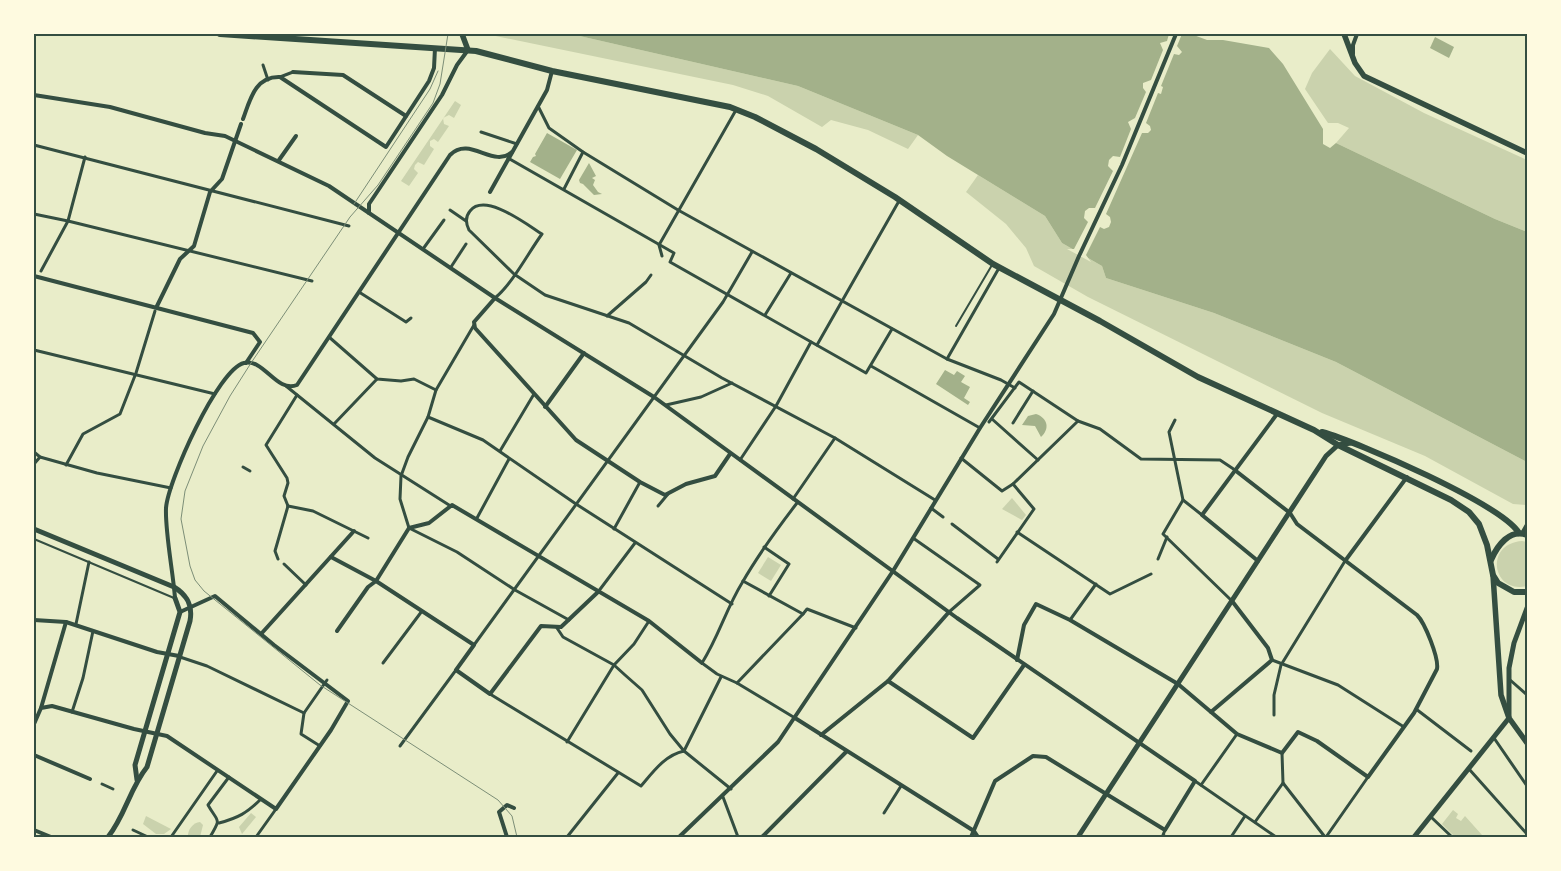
<svg xmlns="http://www.w3.org/2000/svg" width="1561" height="871" viewBox="0 0 1561 871" font-family="Arial,sans-serif">
<rect width="100%" height="100%" fill="#e9edc9"/>
<g fill="#cad2ad">
<polygon points="486,34 571,34 798,86 918,135 908,149 868,130 831,120 822,127 768,96 733,85"/>
<polygon points="1330,49 1355,76 1424,113 1527,160 1527,232 1495,219 1336,143 1349,128 1338,123 1328,123 1305,89 1312,73"/>
<polygon points="455,101 461,105 454,118 449,115 443,118 444,124 449,126 438,142 434,139 430,141 430,146 434,149 424,165 418,162 415,165 414,169 418,173 409,186 401,181"/>
<polygon points="978,175 1045,216 1062,243 1102,266 1106,278 1214,313 1336,362 1527,462 1527,505 1513,504 1425,456 1322,413 1088,297 1034,266 1026,248 1006,224 966,192"/>
<polygon points="1012,498 1026,515 1022,520 1002,509"/>
<path d="M1522,541L1527,542V586C1493,595 1483,544 1522,541Z"/>
<polygon points="768,557 781,565 771,581 758,573"/>
<polygon points="1453,810 1458,814 1456,818 1461,821 1465,816 1482,835 1479,837 1455,837 1442,824"/>
<polygon points="251,813 256,817 242,834 239,827"/>
<polygon points="146,816 171,829 164,834 156,834 143,824"/>
<path d="M200,822L203,825L200,837H188C187,831 193,822 200,822Z"/>
</g>
<g fill="#a3b18a">
<polygon points="571,34 1191,34 1207,40 1223,40 1269,48 1283,64 1323,129 1323,144 1330,148 1336,143 1495,219 1527,232 1527,462 1336,362 1214,313 1106,278 1102,266 1062,243 1045,216 947,156 918,135 798,86"/>
<polygon points="1435,37 1454,47 1449,58 1430,48"/>
<polygon points="547,133 577,150 560,179 530,162 533,157 536,156 535,154"/>
<polygon points="589,163 596,176 592,178 595,180 593,185 598,192 602,194 594,195 583,184 580,183 579,180"/>
<polygon points="945,370 954,375 957,371 965,376 961,382 970,387 964,398 970,402 968,405 936,384"/>
<path d="M1036,414C1048,418 1050,429 1041,437L1035,426L1022,425L1028,416Z"/>
</g>
<polygon fill="#e9edc9" points="1169,34 1182,34 1177,46 1182,52 1179,55 1174,54 1161,86 1163,87 1161,94 1158,93 1146,123 1150,126 1151,130 1148,133 1142,133 1106,214 1110,217 1111,222 1109,227 1104,229 1100,227 1086,255 1091,262 1067,249 1074,249 1088,222 1084,218 1085,211 1089,208 1095,208 1113,171 1108,166 1109,160 1113,156 1120,157 1131,129 1128,122 1135,118 1146,92 1143,88 1143,83 1151,80 1163,50 1160,43 1167,41"/>
<g fill="none" stroke-linecap="round" stroke-linejoin="round">
<g stroke="#344e41" stroke-width="2">
<polyline points="956,326 992,265"/>
<polyline points="34,539 174,598"/>
</g>
<g stroke="#344e41" stroke-width="3">
<polyline points="263,65 268,80"/>
<polyline points="280,77 293,72"/>
<polyline points="538,106 549,128 583,152 678,210 947,359 1001,380 1015,388"/>
<polyline points="481,132 517,144"/>
<polyline points="34,145 349,226"/>
<polyline points="508,158 674,253 670,262 866,373 892,329"/>
<polyline points="564,189 583,152"/>
<polyline points="450,210 466,221"/>
<polyline points="34,214 68,221 312,281"/>
<polyline points="423,249 444,220"/>
<polyline points="662,256 659,245 736,110"/>
<polyline points="451,267 466,244"/>
<polyline points="41,271 68,221 85,157"/>
<polyline points="359,292 406,322 411,318"/>
<path d="M495,298C513,283 528,253 542,234C526,224 485,192 470,211C465,217 466,224 469,230L514,274L545,295L629,323L722,378L835,438L935,500"/>
<polyline points="765,315 791,273"/>
<polyline points="607,316 646,282 651,275"/>
<polyline points="474,325 436,390 428,417 408,457 401,476 400,499 409,528 457,552 515,590 569,620"/>
<polyline points="329,337 377,379 401,381 414,379 436,390"/>
<polyline points="817,345 899,201"/>
<polyline points="34,350 215,394"/>
<polyline points="947,359 999,268"/>
<polyline points="871,366 980,428"/>
<polyline points="286,386 375,458 449,505"/>
<polyline points="666,405 701,397 732,383"/>
<polyline points="428,417 483,440 576,504 732,604"/>
<polyline points="992,419 1038,460"/>
<polyline points="1175,420 1169,432 1183,500 1163,534 1232,601"/>
<polyline points="989,422 1019,382 1078,421 1100,429 1141,459 1220,460 1235,470"/>
<polyline points="1013,423 1033,391"/>
<polyline points="334,424 377,379"/>
<polyline points="500,451 534,394"/>
<polyline points="34,452 40,457 97,473 171,488"/>
<polyline points="961,458 1002,491 1013,484 1078,421"/>
<polyline points="740,460 776,406 811,342"/>
<polyline points="34,464 40,457"/>
<polyline points="66,465 83,434 120,414 136,373 155,311"/>
<polyline points="243,467 250,471"/>
<polyline points="793,499 835,438"/>
<polyline points="1183,500 1202,515"/>
<polyline points="288,506 284,496 288,483 287,478 266,445 297,395"/>
<polyline points="288,506 313,511 368,538"/>
<polyline points="658,506 668,494"/>
<polyline points="931,508 943,517"/>
<polyline points="477,518 509,459"/>
<polyline points="952,524 998,559"/>
<polyline points="614,529 640,482"/>
<polyline points="1017,532 1110,594 1151,574"/>
<polyline points="913,538 980,585 949,612"/>
<polyline points="764,547 789,564 769,596"/>
<polyline points="278,559 275,551 288,506"/>
<polyline points="1158,559 1167,537"/>
<polyline points="997,562 1034,509 1013,484"/>
<polyline points="284,564 306,585"/>
<polyline points="598,592 635,543"/>
<polyline points="803,614 807,609 856,628"/>
<polyline points="1070,620 1096,584"/>
<polyline points="76,624 89,562"/>
<polyline points="557,628 563,637 614,665 625,675 642,690 670,734 684,751 731,789"/>
<polyline points="474,645 723,302 752,252"/>
<polyline points="180,657 207,666 304,713"/>
<polyline points="1272,660 1338,685 1404,727"/>
<polyline points="383,663 422,611"/>
<polyline points="1509,679 1527,695"/>
<polyline points="737,683 803,614 743,581"/>
<path d="M490,694L641,786C653,772 665,755 684,751"/>
<polyline points="1416,709 1471,751"/>
<polyline points="72,712 83,678 93,631"/>
<polyline points="1274,715 1274,695 1281,665 1345,561"/>
<path d="M795,718L737,683L717,674L702,663C719,636 726,609 742,583C758,555 777,529 797,503"/>
<polyline points="1494,738 1527,786"/>
<polyline points="567,742 614,665 634,644 649,621"/>
<polyline points="320,746 301,734 304,713 327,680"/>
<polyline points="400,746 456,670"/>
<polyline points="684,751 721,677"/>
<polyline points="1282,753 1283,783 1325,837"/>
<polyline points="1469,769 1527,834"/>
<polyline points="1195,781 1276,837"/>
<polyline points="102,784 113,789"/>
<polyline points="1201,785 1237,734"/>
<polyline points="723,797 738,837"/>
<polyline points="884,813 901,786"/>
<polyline points="1431,817 1452,837"/>
<polyline points="1255,822 1283,783"/>
<path d="M219,823C238,818 247,813 261,799"/>
<polyline points="133,830 148,837"/>
<polyline points="1165,830 1163,835 1166,837"/>
<polyline points="171,837 217,771"/>
<path d="M210,837C222,817 218,823 208,805L229,777"/>
<polyline points="256,837 276,809"/>
<polyline points="567,837 618,773"/>
<polyline points="1231,837 1245,816"/>
<polyline points="1326,837 1368,777"/>
</g>
<g stroke="#344e41" stroke-width="4">
<polyline points="1353,54 1353,45 1357,34"/>
<polyline points="293,72 343,75 406,116"/>
<polyline points="34,95 110,107 205,133 225,136 329,186 495,298 654,397 957,618 1195,781 1165,830 1046,757 1033,756 995,781 971,837"/>
<path d="M243,119C250,100 255,76 280,77L386,147L429,81L434,68L435,48"/>
<polyline points="279,160 296,136"/>
<polyline points="490,192 547,90 552,71"/>
<polyline points="369,213 369,204 442,95 457,65 468,50"/>
<polyline points="34,276 253,333 260,342 246,363"/>
<polyline points="495,298 474,322 475,328 576,440 640,482 665,495 686,484 715,476 730,454"/>
<polyline points="157,306 180,259 194,246 210,192 222,179 241,124"/>
<polyline points="545,407 584,353"/>
<polyline points="331,557 376,581 474,645 456,670 490,694 541,626 561,627 598,592"/>
<polyline points="1258,561 1202,515 1277,414"/>
<polyline points="1345,561 1407,477"/>
<path d="M175,598C173,571 165,533 166,508C168,481 218,369 244,363C264,358 276,393 297,385L450,155C470,135 493,169 512,152"/>
<polyline points="34,620 66,622 157,652 179,656"/>
<polyline points="337,631 368,587 376,581 409,528 429,523 452,505 649,621 702,663"/>
<polyline points="261,634 354,531"/>
<path d="M1017,660L1024,625L1036,604L1070,620L1178,684L1237,734L1282,753L1298,732L1317,741L1368,777L1414,713L1437,669C1439,658 1425,623 1417,615L1297,524L1290,513L1236,471"/>
<polyline points="888,681 973,738 1024,665"/>
<polyline points="41,708 66,622"/>
<polyline points="1211,712 1272,660 1268,648 1232,601"/>
<polyline points="795,718 974,831 978,837"/>
<polyline points="34,724 41,708 52,706 134,729 167,736 276,809 331,730 348,701 274,645 215,596 180,612"/>
<polyline points="821,735 888,681 949,612"/>
<polyline points="34,755 90,779"/>
<polyline points="34,830 51,837"/>
<polyline points="507,837 499,812 507,805 514,808"/>
<polyline points="679,837 778,742 893,571 980,428 1054,314 1079,256 1122,165 1176,34"/>
<polyline points="762,837 846,752"/>
</g>
<g stroke="#344e41" stroke-width="5">
<path d="M34,529L174,587C187,595 193,605 190,621L147,767C130,788 125,816 108,837"/>
<polyline points="137,780 135,765 180,612 175,598"/>
<polyline points="1078,837 1326,456 1338,445 1351,443"/>
<polyline points="1414,837 1509,718 1509,668 1514,643 1527,608"/>
</g>
<g stroke="#344e41" stroke-width="5.5">
<polyline points="462,34 468,50"/>
<polyline points="1344,34 1355,63 1364,76 1527,153"/>
<polyline points="1523,533 1527,526"/>
<polyline points="1493,575 1501,695 1509,718 1527,743"/>
</g>
<g stroke="#344e41" stroke-width="6">
<polyline points="220,34 476,51 552,71 730,107 755,117 816,149 895,197 993,264 1100,321 1198,377 1314,430 1338,445 1451,500 1469,512 1479,524 1487,545 1493,575 1498,583 1514,592 1527,592"/>
<path d="M1322,432C1358,442 1501,504 1519,533"/>
<path d="M1491,560C1497,546 1510,528 1527,535"/>
</g>
<g stroke="#7c8e77" stroke-width="1">
<polyline points="448,34 440,84 433,103 378,185 350,217 251,363 230,396 203,446 185,491 181,519 190,566 195,580 204,591 320,685 498,800 512,816 517,837"/>
<polyline points="354,204 430,89 438,71"/>
</g>
</g>
<rect width="1561" height="871" fill="none" stroke="#fefae0" stroke-width="70"/>
<rect x="35" y="35" width="1491" height="801" fill="none" stroke="#344e41" stroke-width="2"/>
</svg>
